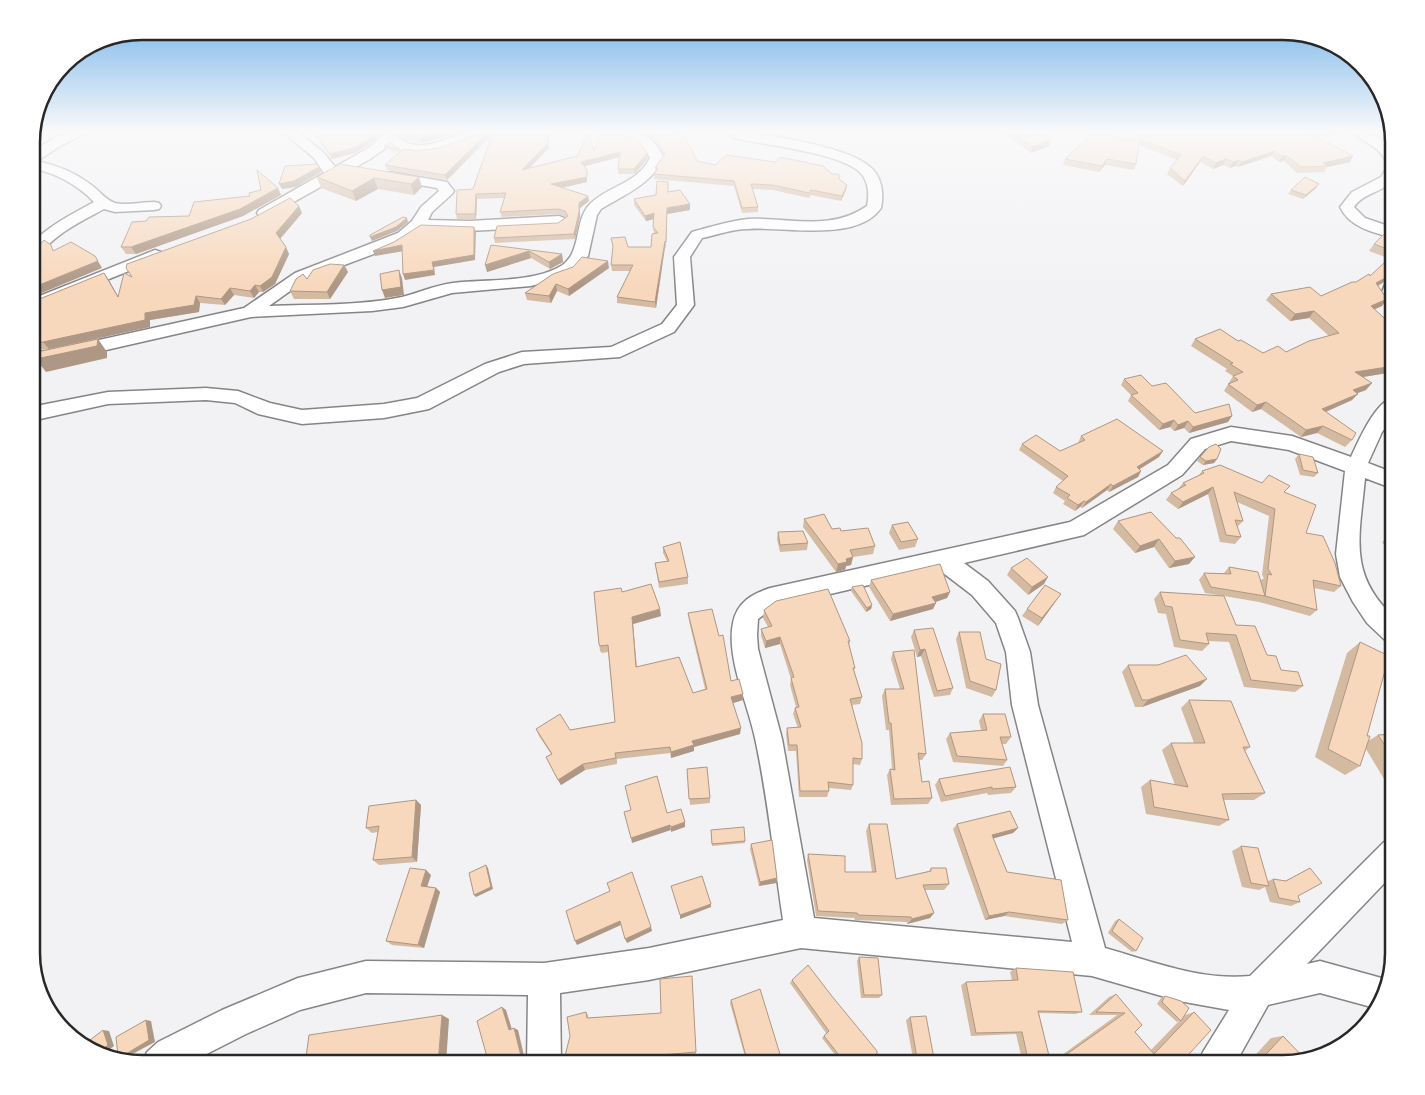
<svg xmlns="http://www.w3.org/2000/svg" width="1425" height="1095" viewBox="0 0 1425 1095" font-family="'Space Grotesk',sans-serif">
<rect width="100%" height="100%" fill="#f2f2f5"/>
<g fill="none" stroke-linecap="round" stroke-linejoin="round">
<defs>
<g id="minor">
<path d="M69,132H88L62,145L37,161C56,165 74,172 90,184C99,190 105,200 115,203C126,206 142,202 154,202L159,203L161,206L159,209L154,210L115,212L104,209C80,222 54,234 38,257L32,259V243C50,225 72,214 94,202C77,184 55,173 32,168V152L52,139Z"/>
<path d="M283,132H298L324,153L335,167L370,147L386,132H399L397,136C419,156 443,138 467,133C473,131 480,132 486,132C482,137 475,139 469,141C447,149 410,163 391,144L370,159L269,216H259L257,213L259,210L324,173L314,158Z"/>
<path d="M608,132C636,132 650,130 664,158C651,184 626,194 601,209L597,215L588,256L573,272L557,279L531,286L452,293L403,307L372,311L251,317L49,363L31,364V352L49,351L244,308L295,273L398,233L412,221L421,207L439,191L437,188L385,179L383,176L390,172L447,182L454,191L452,194L432,212L428,220L469,221L559,216L564,218L567,221L564,224L559,226L469,231L422,229L408,239L395,246L307,279L269,306C313,304 359,306 402,297C419,293 435,285 453,283C485,279 533,283 561,266C583,252 573,220 591,203C610,185 637,184 650,158C640,137 629,140 609,135Z"/>
<path d="M728,132C759,132 845,146 869,166C882,176 884,193 881,208C857,243 784,226 748,229C732,229 717,235 702,238L690,257L694,305L674,332L620,357L524,364L499,372L429,409L384,418L302,424L258,414L235,403L206,400L108,404L31,421V407L108,392L206,388L238,391L270,403L302,410L384,404L417,398L485,364L522,352L611,347L662,324L677,305L674,257L692,232C710,227 729,221 748,219C790,217 829,232 867,206C869,196 869,185 863,176C848,153 762,145 734,138Z"/>
<path d="M1351,132C1369,132 1381,136 1394,151V180C1383,192 1363,193 1354,207L1365,218L1394,228V238C1374,233 1349,227 1340,207L1352,192L1381,177L1389,164L1378,150Z"/>
<polygon points="155,250 161,252 163,255 161,258 32,310 32,299"/>
<polygon points="1394,275 1394,306 1388,305 1382,292 1388,277"/>
<path d="M1394,397V417L1382,432L1368,463L1394,473V489L1365,478C1360,535 1347,574 1394,617V643L1385,640L1367,623L1353,602L1340,577L1336,554L1345,471L1289,450L1231,441L1205,449L1182,475L1084,535L964,563L988,581L1015,611L1018,618L1030,652L1038,705L1105,948C1151,961 1201,981 1250,976L1384,842L1394,837V873L1307,964L1320,961L1385,979L1375,1008L1320,993L1268,1005L1235,1064H1198L1203,1052L1229,1010L1179,1001L1092,976L801,948L649,980L560,993L561,1064H527L528,995L366,993L300,1010L246,1034L187,1064H142L147,1052L158,1042L222,1010L298,978L366,961L544,963L649,948L783,920C774,860 768,798 755,738C748,704 726,658 733,623C737,602 752,594 770,588L1070,522L1168,465L1191,439L1231,427L1292,436L1351,457C1359,440 1375,402 1394,397ZM938,569L972,595L996,623L1006,652L1012,705L1072,942L814,918L782,739L758,649L757,635L758,619L774,607Z"/>
</g>
</defs>
<use href="#minor" stroke="#858487" stroke-width="3"/>
<use href="#minor" fill="#fff" fill-rule="evenodd"/>
</g>
<g fill="#d5baa2">
<polygon points="313,132 383,132 370,144 355,153 332,159"/>
<polygon points="399,132 462,132 422,143 406,140 399,135"/>
<polygon points="481,132 548,132 549,148 529,168 577,156 594,151 648,158 635,174 618,174 618,169 619,157 584,166 587,170 587,182 561,188 588,196 589,201 580,208 580,217 575,239 495,243 494,238 558,223 566,217 559,214 502,217 500,212 504,198 477,199 476,219 457,219 456,214 473,189 492,135 447,180 387,170 385,165 399,152 385,149 384,146 400,149 401,151 417,151 439,148 478,134"/>
<polygon points="639,132 679,132 697,161 715,165 839,179 847,185 846,190 841,201 811,195 809,198 773,190 752,189 758,207 758,212 742,213 734,186 654,179 654,174 656,172 655,168 664,156 655,141 648,136"/>
<polygon points="1002,132 1038,132 1037,133 1051,140 1049,146 1031,153"/>
<polygon points="1082,132 1097,132 1131,141 1141,132 1350,132 1350,133 1315,137 1350,162 1327,167 1324,172 1297,173 1284,161 1279,162 1271,156 1238,167 1236,166 1230,168 1223,165 1213,169 1200,162 1183,186 1167,174 1170,168 1177,160 1139,145 1136,164 1134,170 1105,165 1099,172 1063,165 1065,159 1090,136"/>
<polygon points="340,164 422,187 414,195 378,189 356,201 321,188 317,177"/>
<polygon points="278,188 281,195 243,216 136,254 126,254 121,247 189,216 250,196"/>
<polygon points="1316,188 1303,199 1288,194 1291,190"/>
<polygon points="668,192 690,210 667,214 666,248 665,247 656,308 617,303 617,297 630,271 612,271 611,265 613,248 611,238 628,247 651,247 654,233 653,227 654,219 646,221 634,205 634,199"/>
<polygon points="302,213 280,239 289,254 275,284 263,292 259,292 254,298 234,295 225,305 200,303 199,312 150,320 150,327 49,349 32,350 32,302 104,273 118,296 132,277"/>
<polygon points="1394,236 1394,252 1388,258 1369,251 1374,244"/>
<polygon points="491,245 562,254 563,262 550,269 531,258 487,272"/>
<polygon points="344,265 348,272 330,299 294,299 290,291"/>
<polygon points="1394,267 1394,270 1384,282 1378,286 1387,299 1382,306 1374,310 1394,327 1394,372 1363,377 1366,390 1357,393 1352,400 1326,412 1352,440 1345,447 1317,433 1301,437 1261,409 1252,412 1224,391 1233,376 1225,371 1227,369 1191,346 1195,339 1238,341 1263,353 1286,352 1329,336 1309,318 1290,321 1266,300 1271,294 1321,296"/>
<polygon points="609,268 569,296 557,291 551,303 527,300 525,293"/>
<polygon points="1124,379 1152,386 1195,413 1228,422 1189,433 1184,428 1174,431 1170,427 1159,430 1128,401 1131,395 1121,385"/>
<polygon points="1081,436 1159,457 1140,469 1141,471 1138,477 1109,492 1107,490 1082,508 1080,507 1075,511 1063,504 1065,501 1053,493 1056,487 1063,481 1019,450 1022,444 1060,451 1078,443"/>
<polygon points="1299,454 1318,473 1314,477 1300,475 1295,459"/>
<polygon points="1200,457 1217,459 1214,463 1203,465 1197,461"/>
<polygon points="1202,471 1262,483 1284,492 1306,533 1341,586 1334,592 1314,588 1317,610 1310,616 1259,602 1224,596 1236,625 1267,655 1281,670 1303,686 1295,692 1244,687 1229,642 1208,641 1209,644 1202,651 1174,647 1166,614 1158,613 1154,599 1160,592 1224,596 1205,593 1199,580 1204,573 1224,573 1229,567 1261,582 1261,580 1264,578 1262,575 1269,516 1237,502 1243,521 1237,527 1241,537 1235,544 1220,542 1208,494 1178,509 1166,500 1171,493 1178,489 1183,483 1199,475"/>
<polygon points="1151,512 1189,564 1169,568 1154,547 1135,553 1113,529 1118,521"/>
<polygon points="804,519 832,529 841,531 875,546 873,554 853,557 851,565 846,566 845,570 836,572 803,527"/>
<polygon points="1394,519 1394,549 1382,543 1392,527 1389,525"/>
<polygon points="892,525 918,539 915,547 899,550 889,533"/>
<polygon points="778,532 808,543 807,550 780,552 777,539"/>
<polygon points="663,547 688,577 688,584 659,588 655,563 667,561 663,553"/>
<polygon points="1011,568 1044,584 1028,595 1007,575"/>
<polygon points="871,580 950,592 947,598 935,602 933,609 890,621 869,587"/>
<polygon points="852,587 872,605 871,609 866,612 851,591"/>
<polygon points="622,592 661,616 633,624 637,667 693,693 705,689 689,621 688,613 731,681 743,694 743,700 733,703 740,734 694,747 694,751 671,758 670,753 617,759 617,764 585,770 561,785 546,757 551,754 539,736 536,729 570,730 615,722 608,652 602,653 600,651 599,644"/>
<polygon points="1056,601 1038,626 1022,616 1027,609"/>
<polygon points="764,610 850,641 849,645 855,668 854,670 862,697 860,704 852,705 862,759 860,765 853,764 853,785 851,790 829,788 829,791 827,797 799,797 796,751 788,751 786,734 787,728 798,728 793,714 795,708 796,707 790,685 791,679 780,644 765,648 761,636 761,629 768,627 763,618"/>
<polygon points="914,630 953,688 950,695 934,697 921,656 917,657 911,637"/>
<polygon points="959,632 986,659 996,690 992,697 966,688 956,639"/>
<polygon points="1360,642 1367,736 1368,741 1378,735 1394,734 1394,778 1384,779 1366,749 1360,766 1345,775 1315,757 1347,653"/>
<polygon points="893,652 926,754 922,760 918,760 922,782 932,798 928,804 891,805 887,775 890,769 892,769 889,730 886,730 882,696 885,689 900,689 891,659"/>
<polygon points="1128,665 1200,686 1142,707 1135,707 1122,672"/>
<polygon points="1189,700 1250,747 1245,751 1265,793 1254,800 1224,800 1229,820 1219,826 1146,814 1141,787 1150,780 1175,785 1162,750 1171,743 1194,743 1181,708"/>
<polygon points="983,714 1011,737 1006,744 1002,744 1007,760 1003,766 953,762 946,739 950,733 981,730 979,721"/>
<polygon points="687,769 710,798 710,803 690,805"/>
<polygon points="939,779 1016,787 1011,793 988,795 987,793 941,802 935,785"/>
<polygon points="416,800 421,805 417,862 379,865 373,860 378,832 372,833 366,828"/>
<polygon points="869,824 896,879 929,871 931,868 949,884 944,890 925,890 934,913 930,918 907,924 907,922 855,920 854,918 816,916 807,860 808,854 845,872 872,872 866,831"/>
<polygon points="957,824 1018,828 1013,833 993,838 1007,872 1068,920 1062,924 1004,916 985,920 953,829"/>
<polygon points="711,830 745,841 745,843 712,846"/>
<polygon points="751,844 777,878 776,883 759,886 750,849"/>
<polygon points="1241,846 1268,881 1273,879 1285,881 1310,868 1298,896 1300,902 1291,906 1270,902 1265,887 1259,890 1242,887 1232,851"/>
<polygon points="431,875 427,886 436,888 440,892 424,948 392,945 386,941"/>
<polygon points="1119,919 1136,951 1132,952 1108,933 1115,921"/>
<polygon points="859,957 882,995 879,998 861,998 857,961"/>
<polygon points="1016,968 1082,1012 1075,1014 1039,1013 1051,1064 1023,1064 1016,1034 971,1036 961,985 966,982 1012,980 1010,972"/>
<polygon points="692,976 696,1054 662,1057 663,1064 576,1064 576,1063 567,1061 564,1060 586,1012 588,1015 588,1018 661,1013"/>
<polygon points="792,980 870,1064 842,1064 822,1038 826,1033 790,983"/>
<polygon points="1116,994 1135,1032 1151,1050 1179,1021 1177,1022 1157,1004 1161,998 1165,996 1184,1016 1185,1015 1194,1012 1180,1064 1051,1064 1051,1063 1117,1015 1089,1015 1109,997"/>
<polygon points="731,1000 783,1064 747,1064 730,1003"/>
<polygon points="910,1017 935,1064 914,1064 906,1020"/>
<polygon points="1283,1036 1284,1064 1247,1064 1271,1038"/>
<polygon points="1324,1052 1326,1054 1309,1058 1311,1054"/>
</g>
<g fill="#ae9784">
<polygon points="376,132 383,132 370,144 355,153 332,159 330,154"/>
<polygon points="442,132 462,132 422,143 421,138"/>
<polygon points="488,132 494,132 447,180 445,175"/>
<polygon points="548,132 549,148 523,175 522,170"/>
<polygon points="1051,140 1049,146 1031,153 1033,147"/>
<polygon points="1275,151 1271,156 1238,167 1242,162"/>
<polygon points="620,152 620,157 582,167 581,162"/>
<polygon points="647,153 648,158 635,174 634,169"/>
<polygon points="1203,156 1200,162 1183,186 1185,181"/>
<polygon points="1282,156 1287,156 1284,161 1279,162"/>
<polygon points="1353,156 1350,162 1327,167 1328,166 1323,163"/>
<polygon points="1107,159 1105,165 1099,172 1102,166"/>
<polygon points="1226,159 1223,165 1213,169 1216,163"/>
<polygon points="1239,160 1236,166 1230,168 1233,162"/>
<polygon points="319,167 321,172 296,187 282,189 279,184"/>
<polygon points="587,170 587,182 552,190 551,184"/>
<polygon points="419,177 422,187 414,195 411,184"/>
<polygon points="374,178 378,189 356,201 352,191"/>
<polygon points="1319,184 1316,188 1303,199 1306,195"/>
<polygon points="847,185 846,190 841,201 842,196"/>
<polygon points="278,188 281,195 243,216 136,254 131,247"/>
<polygon points="476,194 477,199 476,219 475,214"/>
<polygon points="588,196 589,201 580,208 580,217 575,239 574,234 579,203"/>
<polygon points="690,204 690,210 667,214 666,248 667,208"/>
<polygon points="299,206 302,213 279,240 276,233"/>
<polygon points="654,213 654,219 646,221 645,216"/>
<polygon points="407,218 408,222 397,231 372,241 370,237"/>
<polygon points="474,227 476,232 475,260 434,267 435,275 405,280 403,274 432,262"/>
<polygon points="665,241 665,247 656,308 655,302"/>
<polygon points="402,245 404,251 375,256 373,251"/>
<polygon points="286,247 289,254 275,284 263,292 260,286"/>
<polygon points="529,251 531,258 487,272 485,265"/>
<polygon points="562,254 563,262 550,269 549,262"/>
<polygon points="95,256 102,268 32,297 32,288"/>
<polygon points="608,261 609,268 569,296 568,289"/>
<polygon points="344,265 348,272 330,299 327,292"/>
<polygon points="399,270 402,278 404,295 385,298 382,290"/>
<polygon points="104,273 109,280 122,304 118,297"/>
<polygon points="1389,276 1384,282 1370,290 1376,283"/>
<polygon points="556,284 557,291 551,303 549,296"/>
<polygon points="255,285 259,292 254,298 250,291"/>
<polygon points="230,288 234,295 225,305 221,299"/>
<polygon points="196,296 200,303 199,312 150,320 150,327 49,349 43,342 145,313"/>
<polygon points="1387,299 1382,306 1365,313 1371,306"/>
<polygon points="1314,311 1309,318 1290,321 1295,314"/>
<polygon points="98,339 107,352 107,358 46,372 36,359"/>
<polygon points="1394,366 1394,372 1350,379 1355,372"/>
<polygon points="1372,383 1366,390 1347,397 1353,390"/>
<polygon points="1358,394 1352,400 1316,416 1322,409"/>
<polygon points="1266,402 1261,409 1252,412 1257,405"/>
<polygon points="1232,416 1228,422 1189,433 1193,427"/>
<polygon points="1174,420 1170,427 1159,430 1163,424"/>
<polygon points="1188,421 1184,428 1174,431 1178,425"/>
<polygon points="1323,426 1317,433 1301,437 1306,430"/>
<polygon points="1163,451 1159,457 1133,473 1137,467"/>
<polygon points="1217,459 1214,463 1203,465 1206,461"/>
<polygon points="1141,471 1138,477 1109,492 1113,486"/>
<polygon points="1111,484 1107,490 1082,508 1086,502"/>
<polygon points="1213,487 1208,494 1178,509 1183,502"/>
<polygon points="1084,501 1080,507 1075,511 1078,505"/>
<polygon points="1159,539 1154,547 1135,553 1140,546"/>
<polygon points="853,557 851,565 846,566 845,570 836,572 838,564 846,559"/>
<polygon points="1195,557 1189,564 1169,568 1175,561"/>
<polygon points="1048,577 1044,584 1028,595 1032,587"/>
<polygon points="950,592 947,598 930,604 932,597"/>
<polygon points="1061,594 1056,601 1038,626 1042,618"/>
<polygon points="936,603 933,609 890,621 893,614"/>
<polygon points="872,605 871,609 866,612 867,608"/>
<polygon points="660,609 661,616 633,624 637,674 632,617"/>
<polygon points="780,637 780,644 765,648 766,641"/>
<polygon points="925,649 921,656 917,657 920,650"/>
<polygon points="1207,679 1200,686 1142,707 1148,700"/>
<polygon points="743,694 743,700 730,704 731,697"/>
<polygon points="741,728 740,734 694,747 694,751 671,758 671,752 692,741"/>
<polygon points="583,764 585,770 561,785 558,780"/>
<polygon points="416,800 421,805 417,862 412,857"/>
<polygon points="685,822 685,827 671,832 671,827"/>
<polygon points="670,825 671,830 632,843 631,838"/>
<polygon points="1018,828 1013,833 988,840 992,835"/>
<polygon points="486,865 488,868 493,889 476,897 474,895"/>
<polygon points="426,870 431,875 426,890 421,886"/>
<polygon points="777,878 776,883 759,886 760,882"/>
<polygon points="436,888 440,892 424,948 418,945"/>
<polygon points="711,904 711,907 680,919 680,915"/>
<polygon points="1009,912 1004,916 985,920 989,916"/>
<polygon points="934,913 930,918 907,924 912,919"/>
<polygon points="620,921 621,925 577,945 575,941"/>
<polygon points="651,927 652,931 627,943 625,939"/>
<polygon points="502,1007 506,1010 513,1033 509,1030"/>
<polygon points="442,1015 449,1019 446,1064 438,1064"/>
<polygon points="146,1020 151,1021 155,1042 125,1058 121,1057"/>
<polygon points="514,1028 518,1030 526,1064 523,1064"/>
<polygon points="103,1030 109,1031 114,1046 106,1052 101,1050"/>
<polygon points="213,1057 225,1059 225,1064 214,1064"/>
</g>
<g fill="#f8d8bc" stroke="#ae9784">
<polygon points="314,132 376,132 368,140 353,148 330,154"/>
<polygon points="401,132 442,132 421,138 405,135"/>
<polygon points="481,132 488,132 445,175 385,165 403,149 417,151 439,148 478,134"/>
<polygon points="493,132 548,132 548,143 522,170 577,156 588,134 594,151 601,132 610,132 637,139 647,153 634,169 618,169 620,152 581,162 587,170 587,177 551,184 588,196 579,203 579,212 574,234 494,238 497,226 558,223 568,216 565,211 558,209 500,212 506,193 476,194 475,214 456,214 457,190 473,189"/>
<polygon points="650,132 683,133 697,161 715,165 726,155 775,162 780,157 823,166 832,174 839,174 839,179 847,185 842,196 811,190 809,193 773,185 751,184 758,207 742,208 734,181 654,174 658,168 655,168 665,154 654,136"/>
<polygon points="1012,132 1035,132 1051,140 1033,147"/>
<polygon points="1094,132 1131,141 1141,132 1307,132 1353,156 1323,163 1328,166 1301,167 1287,156 1282,156 1275,151 1242,162 1239,160 1233,162 1226,159 1216,163 1203,156 1185,181 1170,168 1181,155 1140,139 1136,164 1107,159 1102,166 1065,159"/>
<polygon points="389,142 400,149 384,146"/>
<polygon points="317,164 319,167 294,181 279,184 285,166"/>
<polygon points="340,164 419,177 411,184 374,178 352,191 317,177"/>
<polygon points="257,170 278,188 240,209 131,247 121,247 132,222 146,221 149,217 189,216 194,202 250,196 249,193 261,190"/>
<polygon points="1305,177 1319,184 1306,195 1291,190"/>
<polygon points="657,181 668,182 668,192 680,190 690,204 667,208 666,242 665,241 655,302 617,297 633,265 611,265 613,246 611,238 625,237 628,247 651,247 652,234 658,233 653,227 654,213 645,216 634,199 656,195"/>
<polygon points="290,198 299,206 276,233 286,247 272,277 260,286 255,285 250,291 230,288 221,299 196,296 194,305 145,313 145,320 43,342 32,343 32,302 104,273 118,297 124,273 132,277 126,268 127,264 251,219"/>
<polygon points="403,217 407,218 396,227 370,237 370,235"/>
<polygon points="421,225 474,227 474,255 432,262 434,270 403,274 402,245 373,251 394,242"/>
<polygon points="1385,233 1394,236 1394,250 1393,251 1374,244"/>
<polygon points="44,240 51,245 53,251 71,242 95,256 98,261 32,288 32,252 34,251"/>
<polygon points="491,245 562,254 549,262 529,251 485,265"/>
<polygon points="582,257 608,261 568,289 556,284 549,296 525,293 553,274 573,267"/>
<polygon points="1384,263 1394,267 1394,268 1392,269 1389,276 1376,283 1387,299 1371,306 1394,327 1394,366 1355,372 1372,383 1353,390 1358,394 1322,409 1356,433 1352,440 1323,426 1306,430 1266,402 1257,405 1228,384 1238,380 1233,376 1243,372 1230,364 1233,363 1195,339 1220,329 1238,341 1241,340 1263,353 1278,346 1286,352 1309,341 1339,333 1314,311 1295,314 1271,294 1310,287 1321,296 1352,282 1356,282 1369,274 1370,276"/>
<polygon points="330,264 344,265 327,292 290,291 296,279 303,274 307,279 313,270"/>
<polygon points="399,270 401,287 382,290 380,274"/>
<polygon points="98,339 97,346 36,359 32,353"/>
<polygon points="1141,375 1152,386 1166,383 1195,413 1229,404 1232,416 1193,427 1188,421 1178,425 1174,420 1163,424 1131,395 1138,393 1124,379"/>
<polygon points="1117,419 1163,451 1137,467 1141,471 1113,486 1111,484 1086,502 1084,501 1078,505 1067,498 1070,495 1056,487 1068,476 1022,444 1036,435 1060,451 1085,440 1081,436"/>
<polygon points="1216,444 1221,449 1217,459 1206,461 1200,457 1209,447"/>
<polygon points="1299,454 1313,457 1318,473 1303,470"/>
<polygon points="1220,465 1262,483 1269,475 1290,486 1284,492 1316,505 1306,533 1323,536 1335,563 1341,586 1313,580 1317,610 1265,596 1211,587 1204,573 1231,574 1229,567 1258,572 1265,596 1268,574 1272,575 1268,569 1275,509 1234,492 1243,521 1235,520 1241,537 1226,535 1213,487 1183,502 1171,493 1186,485 1183,483 1204,473 1202,471"/>
<polygon points="1151,512 1176,538 1180,538 1195,557 1175,561 1159,539 1140,546 1118,521"/>
<polygon points="824,514 832,529 840,528 841,531 868,528 875,546 850,550 853,557 846,559 847,562 838,564 804,519"/>
<polygon points="908,522 918,539 901,542 892,525"/>
<polygon points="1394,530 1394,538 1390,536"/>
<polygon points="803,531 808,543 780,545 778,532"/>
<polygon points="680,542 688,577 659,582 655,563 669,561 663,547"/>
<polygon points="1027,558 1048,577 1032,587 1011,568"/>
<polygon points="940,564 950,592 932,597 936,603 893,614 871,580"/>
<polygon points="651,584 660,609 632,617 636,667 679,657 693,693 707,689 688,613 712,609 719,636 723,635 731,681 739,679 743,694 731,697 741,728 692,741 694,745 671,752 670,747 615,753 616,758 583,764 558,780 546,757 552,754 536,729 560,714 570,730 615,722 608,645 600,646 599,644 594,592 621,588 622,592"/>
<polygon points="863,585 872,605 867,608 852,587"/>
<polygon points="1045,585 1061,594 1042,618 1027,609"/>
<polygon points="828,589 850,641 848,641 855,668 853,668 862,697 850,699 862,743 862,759 853,758 853,785 828,782 829,791 800,791 797,745 789,745 787,728 801,727 795,708 799,707 791,678 794,677 780,637 766,641 761,629 772,626 764,610 776,601"/>
<polygon points="1160,592 1224,596 1236,625 1255,626 1267,655 1276,656 1281,670 1298,672 1303,686 1251,680 1236,635 1206,633 1209,644 1180,640 1172,607 1165,606"/>
<polygon points="933,628 953,688 937,691 925,649 920,650 914,630"/>
<polygon points="959,632 980,632 986,659 1001,664 996,690 970,681"/>
<polygon points="1360,642 1389,656 1367,736 1370,736 1360,766 1328,749"/>
<polygon points="914,650 926,754 918,753 922,782 929,781 932,798 894,799 890,769 895,770 891,723 889,723 885,689 904,689 893,652"/>
<polygon points="1186,655 1207,679 1148,700 1142,700 1128,665 1158,665"/>
<polygon points="1189,700 1231,701 1250,747 1243,747 1265,793 1222,794 1229,820 1154,807 1150,780 1188,787 1171,743 1205,743"/>
<polygon points="983,714 1005,714 1011,737 1000,737 1007,760 957,756 950,733 987,730"/>
<polygon points="1394,734 1394,759 1378,735"/>
<polygon points="707,767 710,798 689,799 687,769"/>
<polygon points="1010,767 1016,787 992,789 992,787 945,796 939,779"/>
<polygon points="657,776 667,813 681,809 685,822 671,827 670,825 631,838 624,812 631,810 625,786"/>
<polygon points="416,800 412,857 373,860 379,826 366,828 369,806"/>
<polygon points="1010,811 1018,828 992,835 1007,872 1061,880 1068,920 1009,912 989,916 957,824"/>
<polygon points="869,824 887,824 896,879 931,871 931,868 946,868 949,884 923,885 934,913 912,919 911,917 858,915 857,913 818,911 808,854 845,856 845,872 876,872"/>
<polygon points="744,827 745,841 712,844 711,830"/>
<polygon points="772,840 777,878 760,882 751,844"/>
<polygon points="1241,846 1258,848 1269,886 1251,883"/>
<polygon points="486,865 491,887 474,895 469,873"/>
<polygon points="410,868 426,870 421,886 436,888 418,945 386,941"/>
<polygon points="1310,868 1322,883 1298,896 1300,902 1279,898 1273,879 1286,881"/>
<polygon points="632,872 651,927 625,939 620,921 575,941 566,911 610,891 607,883"/>
<polygon points="702,876 711,904 680,915 671,886"/>
<polygon points="1119,919 1143,938 1136,951 1112,931"/>
<polygon points="859,957 878,958 882,995 864,995"/>
<polygon points="808,965 831,995 877,1051 877,1056 870,1064 846,1064 824,1036 829,1031 792,980"/>
<polygon points="1016,968 1073,972 1082,1012 1038,1011 1051,1064 1029,1064 1022,1032 976,1033 966,982 1018,980"/>
<polygon points="692,976 696,1052 661,1055 662,1064 576,1064 576,1062 564,1060 570,1036 567,1017 586,1012 587,1018 661,1013 660,979"/>
<polygon points="760,989 783,1064 748,1064 731,1000"/>
<polygon points="1116,994 1142,1025 1135,1032 1154,1054 1194,1012 1211,1030 1180,1064 1059,1064 1057,1061 1125,1013 1096,1012"/>
<polygon points="1165,996 1181,1001 1189,1008 1181,1021 1162,1002"/>
<polygon points="502,1007 509,1030 514,1028 523,1064 489,1064 477,1021"/>
<polygon points="442,1015 438,1064 305,1064 309,1035"/>
<polygon points="926,1016 935,1064 918,1064 910,1017"/>
<polygon points="146,1020 149,1040 121,1057 118,1056 116,1037"/>
<polygon points="103,1030 108,1045 101,1050 85,1044"/>
<polygon points="1283,1036 1305,1059 1284,1064 1257,1064"/>
<polygon points="213,1057 214,1064 198,1064"/>
</g>
<linearGradient id="sky" x2="0" y2="1"><stop stop-color="#6cafe8"/><stop offset="0.46" stop-color="#f9f9fa"/><stop offset="1" stop-color="#f9f9fa" stop-opacity="0"/></linearGradient>
<rect width="1425" height="286" fill="url(#sky)"/>
<path d="M0 0H1425V1095H0ZM142 40H1283A102 102 0 0 1 1385 142V953A102 102 0 0 1 1283 1055H142A102 102 0 0 1 40 953V142A102 102 0 0 1 142 40Z" fill="#fff" fill-rule="evenodd"/>
<path fill="none" stroke="#282829" stroke-width="2.5" d="M142 40H1283A102 102 0 0 1 1385 142V953A102 102 0 0 1 1283 1055H142A102 102 0 0 1 40 953V142A102 102 0 0 1 142 40Z"/>
</svg>
